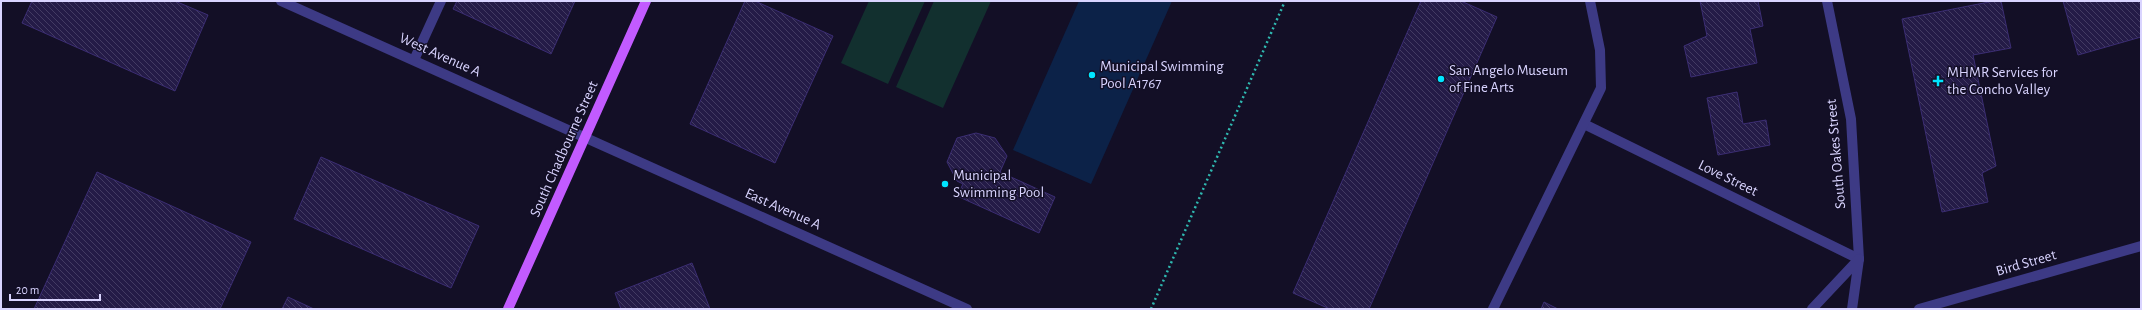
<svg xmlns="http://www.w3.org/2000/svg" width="2142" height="310" viewBox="0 0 2142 310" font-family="'Alegreya Sans',sans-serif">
<defs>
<pattern id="building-back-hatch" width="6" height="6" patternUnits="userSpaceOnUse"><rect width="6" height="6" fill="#241b47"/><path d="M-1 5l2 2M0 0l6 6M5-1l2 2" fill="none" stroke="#433b63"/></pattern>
</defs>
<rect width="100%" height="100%" fill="#130f26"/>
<g fill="#12302f">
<polygon points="869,1 925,1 888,84 841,63"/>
<polygon points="934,1 991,1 943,108 896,87"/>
</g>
<polygon fill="#0c2248" points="1079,1 1172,1 1091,184 1013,150"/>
<g fill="url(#building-back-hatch)" stroke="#3b2d73">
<polygon points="32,1 175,1 208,15 175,91 22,23"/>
<polygon points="457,1 575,1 551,54 453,9"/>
<polygon points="745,1 755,1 833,36 775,163 690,124"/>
<polygon points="1421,1 1461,1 1497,17 1369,309 1330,309 1293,293"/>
<polygon points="1700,1 1758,1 1763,26 1750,29 1757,63 1691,77 1684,46 1707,36"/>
<polygon points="1994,1 2001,1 2011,48 1973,55 1996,166 1982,173 1988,202 1942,212 1902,19"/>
<polygon points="2063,1 2141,1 2141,37 2078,55"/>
<polygon points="1737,92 1743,124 1766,120 1770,145 1718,155 1707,98"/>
<polygon points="976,133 995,138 1007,156 1000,172 1055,197 1039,233 957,196 963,184 957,181 947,162 957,138"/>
<polygon points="321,157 479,226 451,288 294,219"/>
<polygon points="97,172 251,242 220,309 34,309"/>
<polygon points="692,263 710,309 621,309 615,293"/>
<polygon points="288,297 314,309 282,309"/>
<polygon points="1544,302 1558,309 1541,309"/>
</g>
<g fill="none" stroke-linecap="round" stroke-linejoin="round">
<polyline stroke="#2fb8b0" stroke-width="2.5" stroke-dasharray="2 3" stroke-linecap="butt" points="1151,309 1285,1"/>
<g stroke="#3d3a85" stroke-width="10">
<polyline points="281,1 967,309"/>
<polyline points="1827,1 1851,119 1859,259 1852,309"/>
<polyline points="414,60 441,1"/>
<polyline points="1584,124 1859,259"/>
<polyline points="1493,309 1601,88 1600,50 1590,1"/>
<polyline points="1812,309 1859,259"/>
<polyline points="1919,309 2141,246"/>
</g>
<polyline stroke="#c25bff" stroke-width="10" points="508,309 646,1"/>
</g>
<g fill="#00e5ff" stroke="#130f26" stroke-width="1.5">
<circle cx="1092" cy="75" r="4"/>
<circle cx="1441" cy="79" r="4"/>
<path d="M1936 75h4v4h4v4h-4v4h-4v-4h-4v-4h4z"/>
<circle cx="945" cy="184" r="4"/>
</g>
<g text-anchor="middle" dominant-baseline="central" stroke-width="3" stroke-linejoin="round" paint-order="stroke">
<g font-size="15" fill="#d9d4ff" stroke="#130f26">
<text transform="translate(440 55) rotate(24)">West Avenue A</text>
<text transform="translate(564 149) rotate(-66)">South Chadbourne Street</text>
<text transform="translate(1836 154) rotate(-95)">South Oakes Street</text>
<text transform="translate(1728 178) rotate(26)">Love Street</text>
<text transform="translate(783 209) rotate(24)">East Avenue A</text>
<text transform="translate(2026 263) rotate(-16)">Bird Street</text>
</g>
<g font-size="15" fill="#d9d4ff" stroke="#130f26" text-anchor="start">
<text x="1100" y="66">Municipal Swimming<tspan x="1100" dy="17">Pool A1767</tspan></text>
<text x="1449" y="70">San Angelo Museum<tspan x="1449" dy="17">of Fine Arts</tspan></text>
<text x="1947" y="72">MHMR Services for<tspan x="1947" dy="17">the Concho Valley</tspan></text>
<text x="953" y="175">Municipal<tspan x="953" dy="17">Swimming Pool</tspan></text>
</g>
</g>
<rect width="2142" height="310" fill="none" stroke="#d9d4ff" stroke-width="4"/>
<path d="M10 294v6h90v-6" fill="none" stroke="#d9d4ff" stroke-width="2"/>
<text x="16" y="294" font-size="12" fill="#d9d4ff" stroke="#130f26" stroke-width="3" paint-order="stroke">20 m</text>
</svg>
